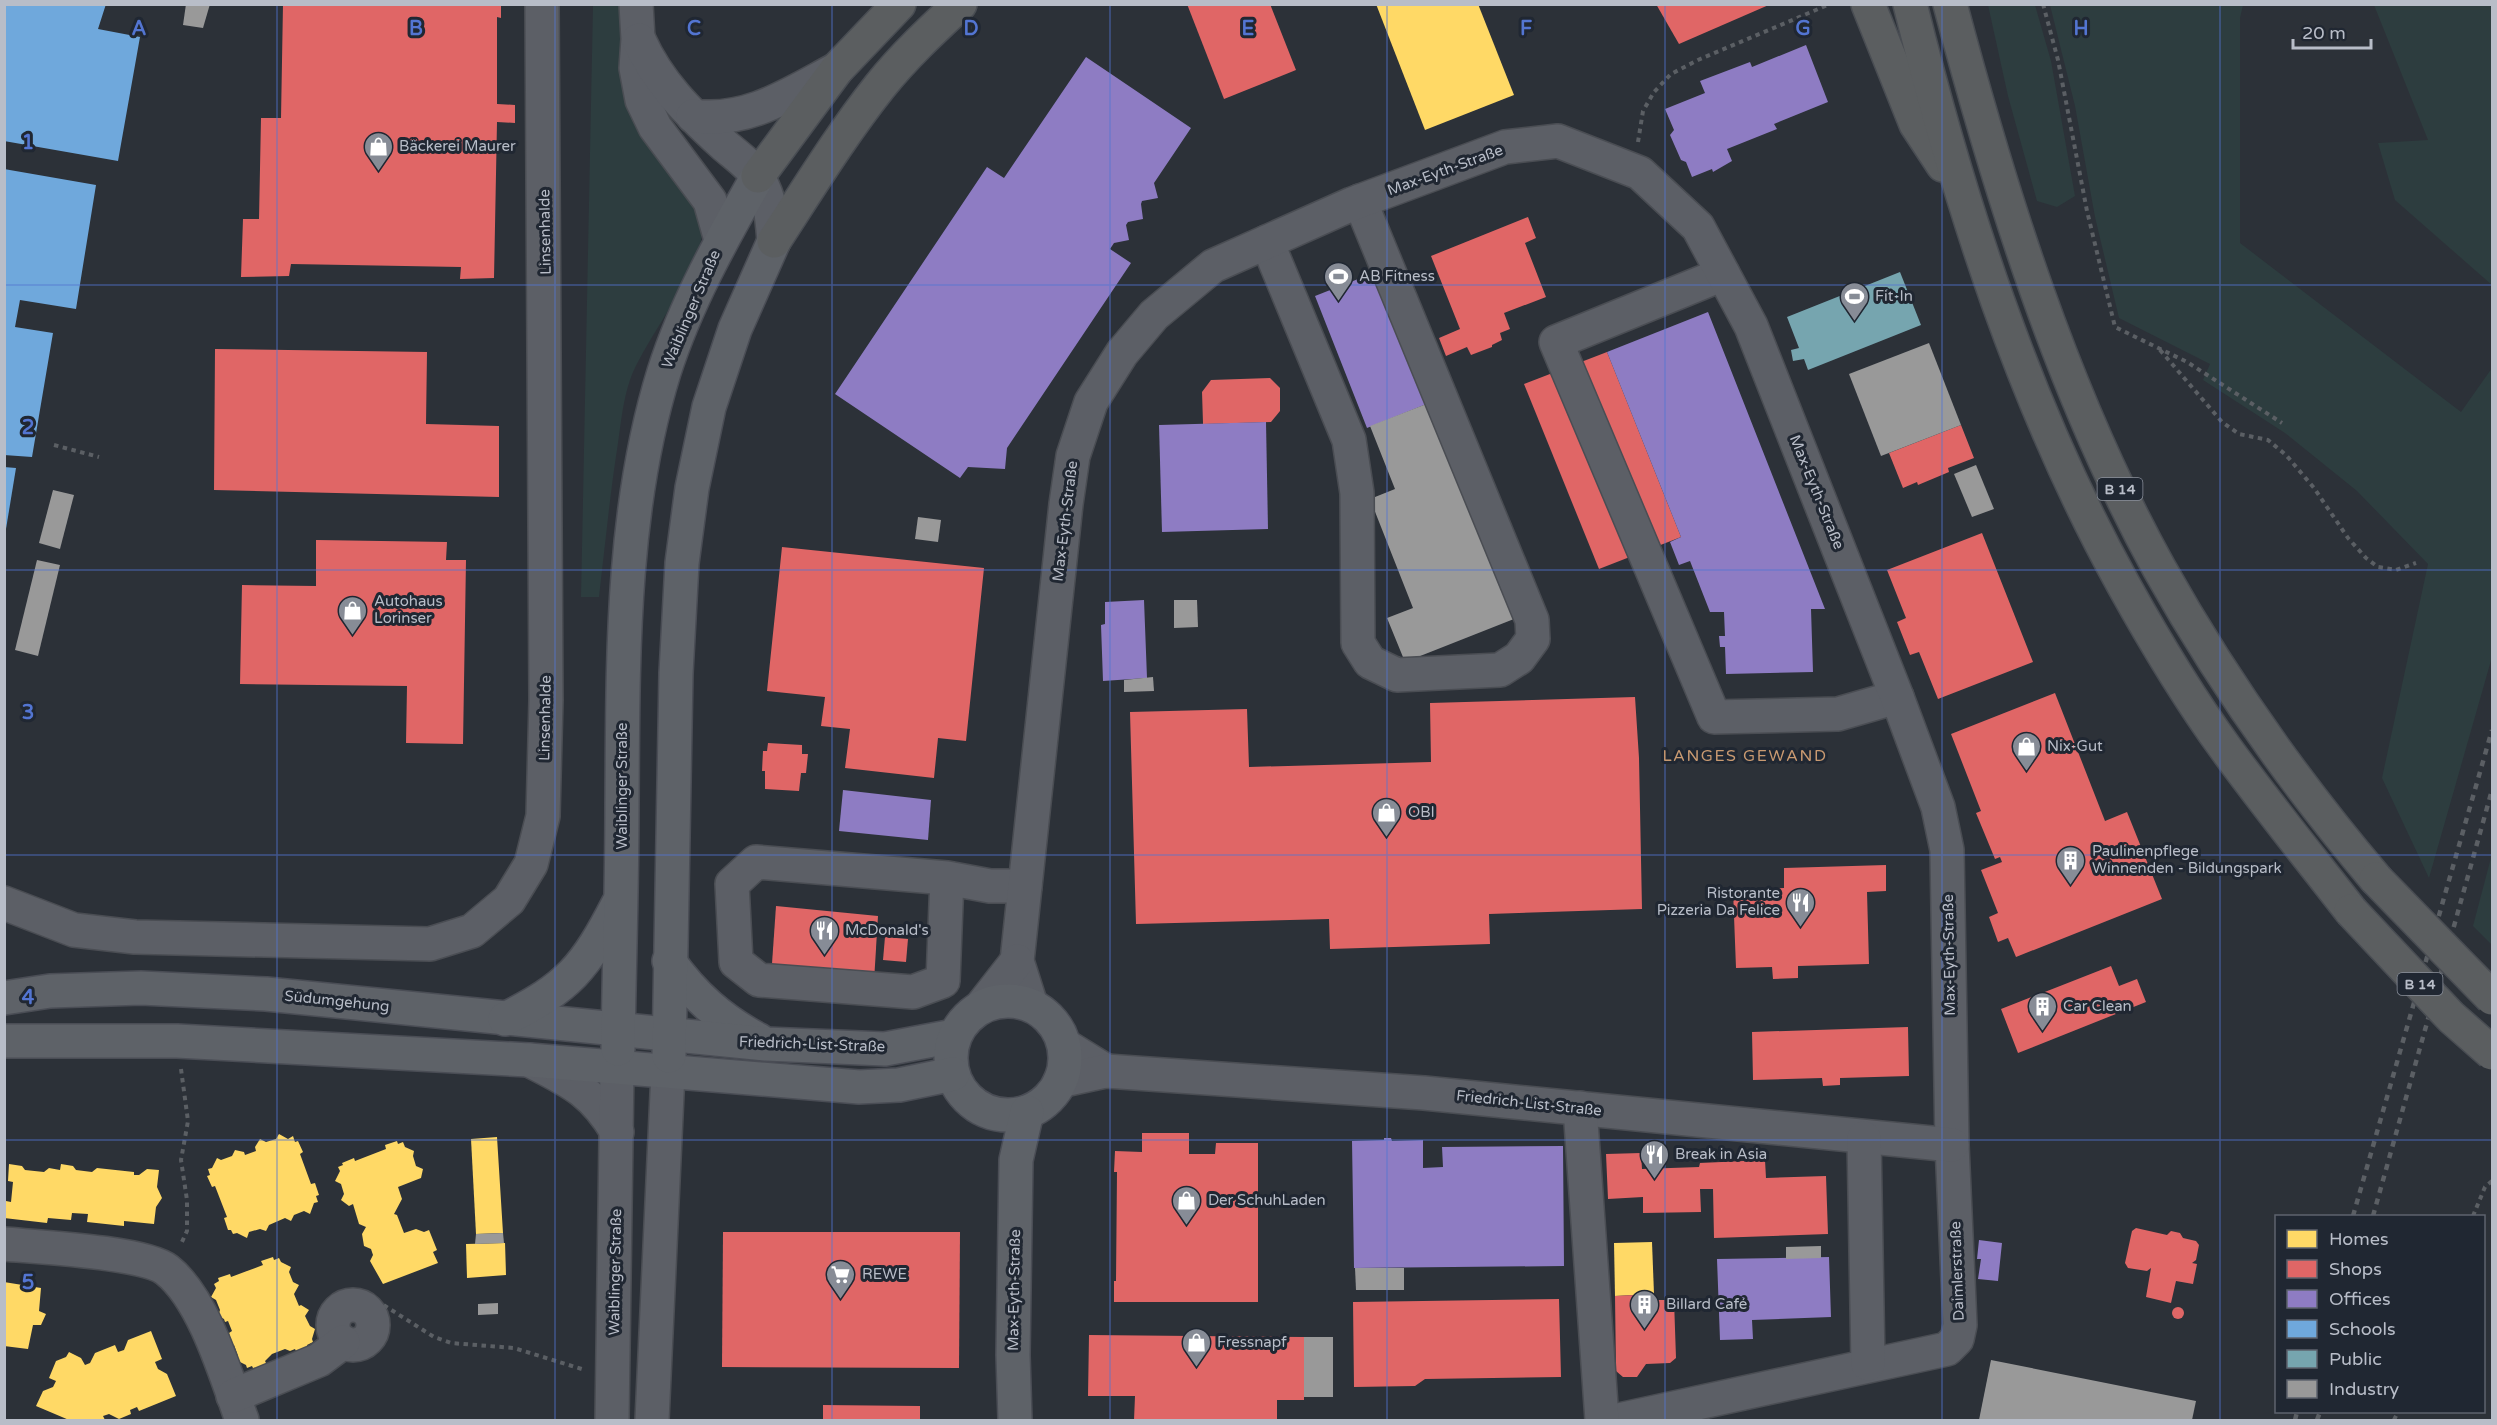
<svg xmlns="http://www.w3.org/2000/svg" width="2497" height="1425" viewBox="0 0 2497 1425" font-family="'Varela Round',sans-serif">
<rect width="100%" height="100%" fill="#2c3138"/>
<g fill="#2d3d3f">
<path d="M593,5H623L694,194C697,202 701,211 702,220C709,264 645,337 630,380C623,400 621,423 618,443C610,494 605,546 599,597H581Z"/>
<polygon points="1988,5 2035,5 2051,61 2075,196 2057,207 2037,201 2008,96"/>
<polygon points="2050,5 2243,5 2240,18 2240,243 2461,412 2492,368 2492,657 2429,878 2382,778 2428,564 2357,491 2285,433 2203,380 2210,364 2119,318 2095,217 2075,106"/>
<polygon points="2374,5 2492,5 2492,285 2395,200 2378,143 2428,140"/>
<polygon points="2492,854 2492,945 2473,926"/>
</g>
<g fill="#ffd966">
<polygon points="1376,4 1478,4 1514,95 1425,130"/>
<polygon points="279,1134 288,1139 293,1136 295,1142 298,1141 303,1152 300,1154 311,1184 315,1183 319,1195 316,1196 318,1202 314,1203 310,1214 304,1211 294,1215 291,1221 285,1218 269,1225 266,1231 260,1229 249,1232 247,1238 237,1233 233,1234 231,1230 228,1230 224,1218 227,1217 215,1186 212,1187 207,1176 210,1175 208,1169 212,1168 217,1158 221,1160 232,1156 235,1150 244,1152 245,1155 256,1151 255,1147 260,1139 266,1142 276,1139"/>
<polygon points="497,1137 503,1233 476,1234 471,1139"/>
<polygon points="397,1141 398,1144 403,1142 405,1147 414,1151 413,1156 416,1166 423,1169 421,1178 398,1187 402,1199 394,1214 397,1215 404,1233 416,1229 424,1232 429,1230 437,1250 433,1252 438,1263 383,1284 370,1261 373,1255 371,1249 364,1246 362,1234 366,1227 359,1224 353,1204 349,1206 341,1200 344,1194 341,1184 335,1181 340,1171 338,1167 343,1165 342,1163 354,1158 355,1161 386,1149 385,1145"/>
<polygon points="9,1164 22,1166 25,1170 44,1172 49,1168 60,1170 61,1164 73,1166 76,1170 92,1172 97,1168 134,1172 134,1175 139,1175 147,1169 159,1170 157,1187 162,1198 156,1207 154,1224 124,1221 124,1226 87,1222 88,1214 72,1213 71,1220 48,1218 47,1223 4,1218 6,1201 11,1202 13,1182 8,1181"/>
<polygon points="1652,1242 1654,1294 1615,1296 1614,1243"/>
<polygon points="505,1243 506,1275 467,1278 466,1244"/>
<polygon points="273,1257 274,1260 279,1258 281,1262 291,1267 289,1272 293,1282 299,1285 294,1294 299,1306 301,1305 309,1310 305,1316 310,1326 315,1329 312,1339 313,1342 307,1345 308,1348 297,1353 295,1349 290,1351 285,1349 272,1354 265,1361 267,1365 254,1370 252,1366 247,1368 246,1365 236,1360 238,1356 234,1345 227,1342 230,1337 229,1333 232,1331 228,1321 225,1322 224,1319 218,1316 220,1310 216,1300 211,1297 216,1288 214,1284 219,1281 218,1278 230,1274 231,1277 263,1265 261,1261"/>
<polygon points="4,1282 41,1288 39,1311 46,1314 41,1325 33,1325 28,1349 4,1346"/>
<polygon points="151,1331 162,1359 155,1362 158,1369 167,1374 176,1396 139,1411 137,1407 130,1410 131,1414 119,1419 109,1414 103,1416 105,1420 69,1420 36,1406 43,1391 53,1387 56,1381 49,1378 56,1361 66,1357 69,1352 81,1358 85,1365 90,1363 95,1353 115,1345 118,1352 124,1350 128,1340"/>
</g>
<g fill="#e06666">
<polygon points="283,4 501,4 501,18 497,17 497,104 515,105 515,123 497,122 494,278 460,279 461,267 291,264 289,276 241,277 243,219 259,219 261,118 281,118"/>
<polygon points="1187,4 1270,4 1296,70 1224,99"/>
<polygon points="1656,4 1771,4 1679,44"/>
<polygon points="1528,217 1536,238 1525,243 1546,297 1504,313 1510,329 1500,333 1502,340 1492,345 1492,347 1471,355 1467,347 1446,356 1439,338 1460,329 1431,256"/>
<polygon points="215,349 427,352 426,424 499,426 499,497 214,490"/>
<polygon points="1607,352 1681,537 1599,569 1524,384"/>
<polygon points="1270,378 1280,388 1280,411 1271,422 1203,424 1202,392 1211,380"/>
<polygon points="1961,425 1974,458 1948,468 1949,472 1918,485 1917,482 1903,488 1889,453"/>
<polygon points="1982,533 2033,662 1938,699 1919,652 1910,655 1897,622 1906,618 1887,570"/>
<polygon points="316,540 447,542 446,560 466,560 463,744 406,743 407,686 240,684 242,585 316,586"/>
<polygon points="782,547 984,568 966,741 938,738 934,778 845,768 850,729 821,726 825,697 767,691"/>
<polygon points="2055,693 2105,821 2127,812 2162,899 2016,957 2008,938 1998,942 1989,917 1998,913 1981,870 2002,862 2000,857 1995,859 1976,813 1981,811 1951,734"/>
<polygon points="1635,697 1639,758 1642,909 1489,914 1490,944 1330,949 1329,919 1136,924 1130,712 1247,709 1249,767 1431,762 1430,703"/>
<polygon points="768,743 802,745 802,754 808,754 806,773 801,773 799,791 765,789 765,771 762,771 763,751 767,751"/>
<polygon points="1886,865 1886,891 1867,892 1869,964 1798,966 1798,978 1773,979 1772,967 1736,968 1733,890 1784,888 1784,868"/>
<polygon points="776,906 878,916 874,981 771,978"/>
<polygon points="885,937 908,939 906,962 883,960"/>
<polygon points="2111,966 2119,986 2137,979 2146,1002 2018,1053 2001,1009"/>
<polygon points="1908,1027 1909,1076 1840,1078 1840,1085 1823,1086 1822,1078 1753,1080 1752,1032"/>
<polygon points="1142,1133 1189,1133 1189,1154 1215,1154 1216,1143 1258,1143 1258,1302 1114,1302 1114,1281 1116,1281 1117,1172 1114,1172 1115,1151 1142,1152"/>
<polygon points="1641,1153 1642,1169 1699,1167 1700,1163 1765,1160 1766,1178 1826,1176 1828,1234 1714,1238 1713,1189 1700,1189 1701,1212 1643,1213 1643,1197 1608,1199 1606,1154"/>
<polygon points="2136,1228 2167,1235 2171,1231 2180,1233 2183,1238 2196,1241 2199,1245 2196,1260 2192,1263 2197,1264 2193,1284 2176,1281 2171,1303 2146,1297 2151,1268 2147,1271 2128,1268 2125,1263 2132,1231"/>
<polygon points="723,1232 960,1232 959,1368 722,1367"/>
<polygon points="1654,1294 1654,1300 1674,1300 1676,1358 1670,1363 1646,1364 1637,1377 1623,1377 1616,1371 1615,1296"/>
<polygon points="1559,1299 1561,1377 1425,1379 1415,1386 1354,1387 1353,1302"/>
<circle cx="2178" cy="1313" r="6"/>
<polygon points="1089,1335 1304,1337 1304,1400 1277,1400 1277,1420 1134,1420 1135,1396 1088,1396"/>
<polygon points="823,1405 920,1406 920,1420 823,1420"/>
</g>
<g fill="#8e7cc3">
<polygon points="1806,45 1828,102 1774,124 1777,129 1727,149 1732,161 1713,172 1712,169 1692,177 1686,162 1681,160 1670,135 1674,130 1665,109 1705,93 1700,81 1750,62 1752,67"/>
<polygon points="1086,57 1191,128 1154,183 1158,198 1142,201 1141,204 1143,219 1128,222 1126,225 1129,240 1114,243 1110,249 1131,263 1007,448 1005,469 968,467 960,478 835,394 987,167 1004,178"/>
<polygon points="1381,270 1434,401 1367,428 1315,296"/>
<polygon points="1708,312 1825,609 1811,609 1813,672 1726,674 1725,647 1720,647 1719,636 1725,636 1724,612 1710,612 1690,561 1679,565 1670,542 1681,537 1607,352"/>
<polygon points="1266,422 1268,529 1162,532 1159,425"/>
<polygon points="1144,600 1147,678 1103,681 1101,625 1105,624 1105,602"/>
<polygon points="843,790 931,800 928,840 839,831"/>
<polygon points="1384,1138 1391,1138 1392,1141 1423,1140 1423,1168 1443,1167 1442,1147 1563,1146 1564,1266 1354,1268 1352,1141 1384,1140"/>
<polygon points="1979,1240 2002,1243 1998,1281 1978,1279 1981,1259 1977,1259"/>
<polygon points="1829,1257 1831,1317 1752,1320 1753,1339 1720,1340 1717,1259"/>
</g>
<g fill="#6fa8dc">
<polygon points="4,4 106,4 98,29 140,37 118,161 4,141"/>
<polygon points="4,169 96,185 76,309 20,300 15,327 53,333 32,457 4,455"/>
<polygon points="4,467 16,468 6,529 4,529"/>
</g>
<polygon fill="#76a5af" points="1900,272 1921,325 1808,370 1804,359 1793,361 1791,350 1799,348 1787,317"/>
<g fill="#999">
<polygon points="186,4 210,4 203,28 183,25"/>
<polygon points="1929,343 1961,425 1881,456 1849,374"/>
<polygon points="1434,401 1519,617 1405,662 1387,618 1413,608 1370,499 1395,489 1370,426"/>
<polygon points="1976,465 1994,509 1972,517 1954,474"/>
<polygon points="53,490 74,495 60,549 39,543"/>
<polygon points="918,517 941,520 938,542 915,539"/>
<polygon points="37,560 60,565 38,656 15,650"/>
<polygon points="1174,600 1197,600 1198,627 1174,628"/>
<polygon points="1153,677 1154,691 1124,692 1124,680"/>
<polygon points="503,1233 504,1243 475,1244 476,1234"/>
<polygon points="1821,1246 1821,1258 1786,1259 1786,1247"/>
<polygon points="1355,1268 1404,1268 1404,1290 1356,1290"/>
<polygon points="498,1303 498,1314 478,1315 478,1304"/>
<rect x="1304" y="1337" width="29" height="60"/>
<polygon points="1991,1360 2196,1401 2192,1420 1979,1420"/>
</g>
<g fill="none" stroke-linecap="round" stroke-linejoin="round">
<defs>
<g id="minor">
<polyline points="636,4 638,39 636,68 642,100 655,127 710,201 721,240"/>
<path d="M639,40C658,83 689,113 723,144C734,154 752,166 759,179C771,201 772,217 774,241"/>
<path d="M693,116C748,123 790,94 837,69"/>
<polyline points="1267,242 1349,440 1357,493 1358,643 1370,662 1397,675 1500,670 1519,658 1533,639 1532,620 1360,201"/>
<polyline points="1723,274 1556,342 1714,717 1838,714 1897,697"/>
<polyline points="947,878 943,981 913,992 759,980 736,962 732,884 756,862 947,878 990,886 1025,886"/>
<polyline points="4,903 74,930 135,937 430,944 472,931 509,900 531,864 543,816 546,700 542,4"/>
<polyline points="1031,1005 1017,961 1066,504 1073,456 1091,402 1122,353 1154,315 1213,266 1352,204 1505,147 1558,141 1640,173 1698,227 1751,326 1897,697 1938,807 1947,850 1952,1145 1960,1325 1957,1339 1947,1349 1619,1420"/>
<polyline points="981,1007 1017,961"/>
<polyline points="1064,1045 1106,1071"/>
<path d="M529,1060C570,1081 593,1091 617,1132"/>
<polyline points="1060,1081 1106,1071 1424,1093 1952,1145"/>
<polyline points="1580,1108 1602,1420"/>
<polyline points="1864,1138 1868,1364"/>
<path d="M4,1244C37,1247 145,1252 167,1270C204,1299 226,1376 242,1420"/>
<circle cx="353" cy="1325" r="20"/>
<polyline points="233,1396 319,1360 343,1342"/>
<polyline points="612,1420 617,1067"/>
<polyline points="652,1420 668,1072"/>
</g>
<g id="major">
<path d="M669,961C694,996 721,1020 759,1040"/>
<polyline points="4,998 50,991 141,988 266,994 766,1044 885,1049 954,1036"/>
<circle cx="1008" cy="1058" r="57"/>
<path d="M505,1019C569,987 585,968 618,904"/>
<polyline points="4,1041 177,1041 529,1060 859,1087 899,1085 953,1074"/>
<path d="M618,1049C619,967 622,886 622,804C623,660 621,511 664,372C686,303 722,239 758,176"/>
<polyline points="669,1056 676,673 682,563 692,488 709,407 735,329 774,241"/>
<polyline points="1015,1420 1013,1355 1016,1160 1027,1112"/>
</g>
<g id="highway">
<polyline points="1868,4 1916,124 1943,165"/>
<path d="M1910,4C1959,202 2024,405 2123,584C2154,640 2188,697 2226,749C2266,804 2309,857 2351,911"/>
<path d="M1950,4C2001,196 2063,394 2159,568C2221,679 2293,781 2376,879"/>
<polyline points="758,176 837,69 899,4"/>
<path d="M774,241C808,189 841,135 880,86C904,56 932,30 960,4"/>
</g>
</defs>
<use href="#minor" stroke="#4a4d53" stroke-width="36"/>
<use href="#major" stroke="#4a4d55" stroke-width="36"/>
<use href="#highway" stroke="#494d53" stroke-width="36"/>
<g stroke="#5b5f64" stroke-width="4" stroke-dasharray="4.5 4.5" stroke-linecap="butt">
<polyline points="2043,4 2058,60 2087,211 2115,327 2187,362 2282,423"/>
<polyline points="1638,142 1643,111 1654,92 1671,74 1698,60 1830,4"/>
<polyline points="2160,350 2222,422 2239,434 2268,440 2286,455 2314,488 2348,538 2366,558 2378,567 2396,570 2416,563"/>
<polyline points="54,445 99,457"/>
<polyline points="181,1069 188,1121 181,1160 187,1200 187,1231 181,1244"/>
<polyline points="2473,1216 2485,1187 2492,1181"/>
<polyline points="367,1309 382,1304 434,1337 451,1343 514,1348 585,1370"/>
<polyline points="2394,1420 2398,1412"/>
</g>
<use href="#minor" stroke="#5c5f66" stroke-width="33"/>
<use href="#major" stroke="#5e6268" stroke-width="33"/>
<use href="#highway" stroke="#5b5e60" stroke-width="33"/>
<g stroke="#5b5f64" stroke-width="4.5" stroke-dasharray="6 6" stroke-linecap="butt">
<polyline points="2353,1216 2492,730"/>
<polyline points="2373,1216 2492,790"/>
<polyline points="2295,1420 2297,1412"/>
<polyline points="2317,1420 2320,1412"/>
</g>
<defs>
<g id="highway-bridge">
<polyline points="2376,879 2492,998"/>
<polyline points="2351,911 2451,1017 2492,1053"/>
</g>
</defs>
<use href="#highway-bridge" stroke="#494d53" stroke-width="36" stroke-linecap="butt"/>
<use href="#highway-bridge" stroke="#5b5e60" stroke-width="33"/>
</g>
<path fill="none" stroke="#5375d2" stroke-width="1.5" stroke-opacity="0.55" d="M277,4V1420M555,4V1420M832,4V1420M1110,4V1420M1387,4V1420M1665,4V1420M1942,4V1420M2220,4V1420M4,285H2492M4,570H2492M4,855H2492M4,1140H2492"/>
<defs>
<symbol id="shop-pin" viewBox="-11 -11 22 30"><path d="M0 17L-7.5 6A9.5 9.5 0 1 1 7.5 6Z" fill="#878c96" stroke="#202732"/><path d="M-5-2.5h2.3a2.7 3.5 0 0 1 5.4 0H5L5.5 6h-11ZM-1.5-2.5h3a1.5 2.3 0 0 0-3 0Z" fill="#fff"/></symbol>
<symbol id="stadium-pin" viewBox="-11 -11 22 30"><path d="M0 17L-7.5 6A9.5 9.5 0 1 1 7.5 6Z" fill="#878c96" stroke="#202732"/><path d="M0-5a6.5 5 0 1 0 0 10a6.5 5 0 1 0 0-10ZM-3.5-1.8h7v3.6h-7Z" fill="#fff"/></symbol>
<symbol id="building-pin" viewBox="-11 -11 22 30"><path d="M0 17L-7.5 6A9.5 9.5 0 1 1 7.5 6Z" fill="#878c96" stroke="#202732"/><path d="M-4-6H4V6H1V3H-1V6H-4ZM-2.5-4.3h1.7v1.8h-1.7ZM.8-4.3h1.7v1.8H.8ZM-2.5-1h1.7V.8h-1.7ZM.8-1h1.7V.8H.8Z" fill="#fff"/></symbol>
<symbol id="restaurant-pin" viewBox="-11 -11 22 30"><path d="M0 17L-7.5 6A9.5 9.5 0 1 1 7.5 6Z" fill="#878c96" stroke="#202732"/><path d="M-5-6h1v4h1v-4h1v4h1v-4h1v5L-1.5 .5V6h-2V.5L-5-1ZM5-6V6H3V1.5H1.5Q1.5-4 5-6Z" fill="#fff"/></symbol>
<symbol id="supermarket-pin" viewBox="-11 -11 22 30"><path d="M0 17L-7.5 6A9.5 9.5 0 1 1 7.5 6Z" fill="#878c96" stroke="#202732"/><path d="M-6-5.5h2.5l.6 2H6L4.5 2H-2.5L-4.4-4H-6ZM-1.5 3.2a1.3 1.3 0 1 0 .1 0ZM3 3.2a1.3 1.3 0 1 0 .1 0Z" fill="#fff"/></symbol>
</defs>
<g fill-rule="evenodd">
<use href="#shop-pin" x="362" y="130" width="33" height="45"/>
<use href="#stadium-pin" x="1322" y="260" width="33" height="45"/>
<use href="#stadium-pin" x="1838" y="280" width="33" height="45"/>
<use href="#shop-pin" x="336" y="594" width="33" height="45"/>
<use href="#shop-pin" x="2010" y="730" width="33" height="45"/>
<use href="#shop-pin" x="1370" y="796" width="33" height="45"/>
<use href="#building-pin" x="2054" y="844" width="33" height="45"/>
<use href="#restaurant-pin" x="1784" y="886" width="33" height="45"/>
<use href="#restaurant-pin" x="808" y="914" width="33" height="45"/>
<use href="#building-pin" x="2026" y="990" width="33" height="45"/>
<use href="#restaurant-pin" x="1638" y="1138" width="33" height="45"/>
<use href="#shop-pin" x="1170" y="1184" width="33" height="45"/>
<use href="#supermarket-pin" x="824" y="1258" width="33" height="45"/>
<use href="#building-pin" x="1628" y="1288" width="33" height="45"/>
<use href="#shop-pin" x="1180" y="1326" width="33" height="45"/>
</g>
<g text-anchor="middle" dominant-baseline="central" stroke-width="6" stroke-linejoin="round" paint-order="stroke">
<g fill="#202732" stroke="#8a909b" stroke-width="1.5">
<rect x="2097.5" y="478" width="45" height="22" rx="4.5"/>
<rect x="2397.5" y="973" width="45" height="22" rx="4.5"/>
</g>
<g font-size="14" font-weight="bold" fill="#b8bdc8">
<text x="2120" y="489">B 14</text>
<text x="2420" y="984">B 14</text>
</g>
<g font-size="15" fill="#b8bdc8" stroke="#202732" text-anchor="start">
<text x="399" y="146">Bäckerei Maurer</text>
<text x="1359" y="276">AB Fitness</text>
<text x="1875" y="296">Fit-In</text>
<text x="374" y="601">Autohaus<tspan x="374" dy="17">Lorinser</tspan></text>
<text x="2047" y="746">Nix-Gut</text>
<text x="1408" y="812">OBI</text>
<text x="2092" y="851">Paulinenpflege<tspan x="2092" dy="17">Winnenden - Bildungspark</tspan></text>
<text x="1780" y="893" text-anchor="end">Ristorante<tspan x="1780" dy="17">Pizzeria Da Felice</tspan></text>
<text x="845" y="930">McDonald's</text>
<text x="2063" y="1006">Car Clean</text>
<text x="1675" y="1154">Break in Asia</text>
<text x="1208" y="1200">Der SchuhLaden</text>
<text x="862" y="1274">REWE</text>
<text x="1666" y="1304">Billard Café</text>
<text x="1217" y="1342">Fressnapf</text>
</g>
<g font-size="15" fill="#b8bdc8" stroke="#202732">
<text transform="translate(1445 170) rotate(-20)">Max-Eyth-Straße</text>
<text transform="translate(545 232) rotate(-91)">Linsenhalde</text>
<text transform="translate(691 309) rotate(-67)">Waiblinger Straße</text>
<text transform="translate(1817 492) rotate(68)">Max-Eyth-Straße</text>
<text transform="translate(1065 521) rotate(-83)">Max-Eyth-Straße</text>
<text transform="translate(545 718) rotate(-89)">Linsenhalde</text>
<text transform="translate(622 786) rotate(-90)">Waiblinger Straße</text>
<text transform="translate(1949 955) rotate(-91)">Max-Eyth-Straße</text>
<text transform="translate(337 1001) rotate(6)">Südumgehung</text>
<text transform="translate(812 1044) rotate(2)">Friedrich-List-Straße</text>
<text transform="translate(1529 1103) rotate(6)">Friedrich-List-Straße</text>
<text transform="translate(1957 1271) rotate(-92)">Daimlerstraße</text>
<text transform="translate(615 1272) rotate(-89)">Waiblinger Straße</text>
<text transform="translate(1014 1290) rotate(-89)">Max-Eyth-Straße</text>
</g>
<g font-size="16" letter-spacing="1.5" fill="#c99a71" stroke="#202732">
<text x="1745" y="756">LANGES GEWAND</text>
</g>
</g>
<g font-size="20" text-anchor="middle" font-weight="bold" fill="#5375d2" stroke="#202732" stroke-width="6" stroke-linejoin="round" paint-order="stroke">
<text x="139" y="35">A</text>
<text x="416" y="35">B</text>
<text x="694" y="35">C</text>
<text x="971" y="35">D</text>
<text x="1248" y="35">E</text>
<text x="1526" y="35">F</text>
<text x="1803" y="35">G</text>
<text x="2081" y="35">H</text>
<text x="28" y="149">1</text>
<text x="28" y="434">2</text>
<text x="28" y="719">3</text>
<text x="28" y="1004">4</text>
<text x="28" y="1289">5</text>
</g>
<rect width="2497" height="1425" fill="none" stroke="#b8bdc8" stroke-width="12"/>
<rect x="2275" y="1215" width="210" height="198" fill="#202732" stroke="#5d636e" stroke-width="1.5"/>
<rect x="2287" y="1230" width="30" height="18" fill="#ffd966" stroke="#5d636e" stroke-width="1.5"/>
<text x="2329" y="1245" font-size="18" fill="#b8bdc8">Homes</text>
<rect x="2287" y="1260" width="30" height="18" fill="#e06666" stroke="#5d636e" stroke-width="1.5"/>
<text x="2329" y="1275" font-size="18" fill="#b8bdc8">Shops</text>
<rect x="2287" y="1290" width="30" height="18" fill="#8e7cc3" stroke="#5d636e" stroke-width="1.5"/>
<text x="2329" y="1305" font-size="18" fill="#b8bdc8">Offices</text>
<rect x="2287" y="1320" width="30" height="18" fill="#6fa8dc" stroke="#5d636e" stroke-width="1.5"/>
<text x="2329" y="1335" font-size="18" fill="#b8bdc8">Schools</text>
<rect x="2287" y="1350" width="30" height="18" fill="#76a5af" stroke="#5d636e" stroke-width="1.5"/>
<text x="2329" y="1365" font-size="18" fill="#b8bdc8">Public</text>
<rect x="2287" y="1380" width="30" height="18" fill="#999999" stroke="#5d636e" stroke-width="1.5"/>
<text x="2329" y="1395" font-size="18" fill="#b8bdc8">Industry</text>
<path d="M2293 39v9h78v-9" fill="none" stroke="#b8bdc8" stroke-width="3"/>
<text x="2302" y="39" font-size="18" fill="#b8bdc8" stroke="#202732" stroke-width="4.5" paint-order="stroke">20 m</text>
</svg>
